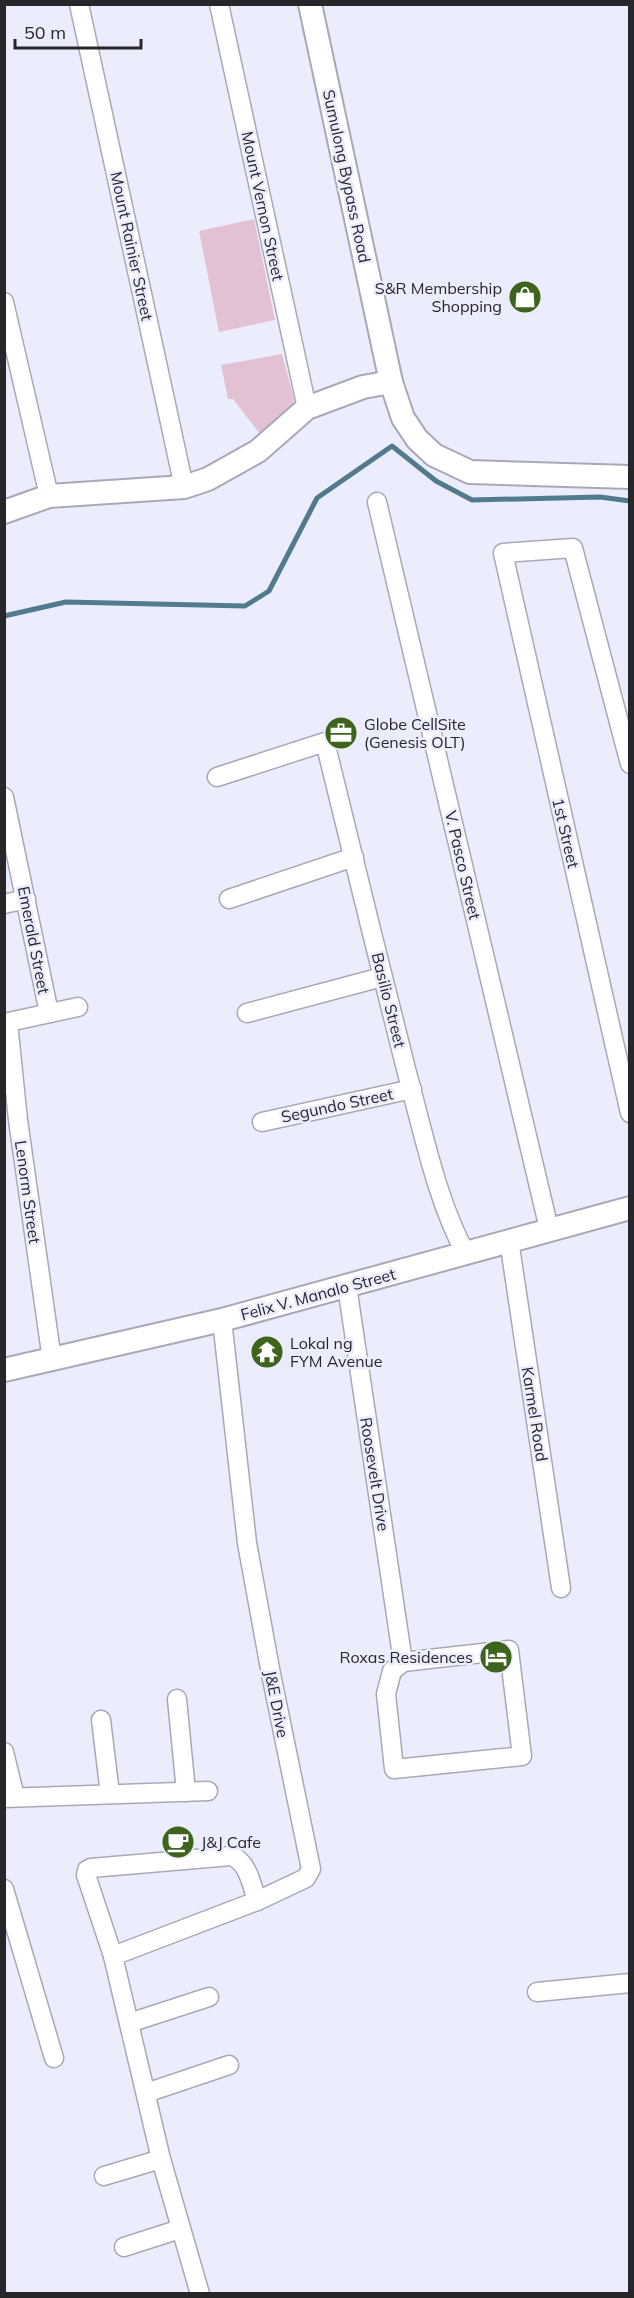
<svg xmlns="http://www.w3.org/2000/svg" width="634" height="2298" viewBox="0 0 634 2298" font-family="Mulish,sans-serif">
<rect width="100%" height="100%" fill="#ecedfc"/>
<g fill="#e2c1d4">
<polygon points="254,219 275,320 219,332 199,231"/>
<polygon points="282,354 294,399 293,406 260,434 233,399 228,399 221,365"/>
</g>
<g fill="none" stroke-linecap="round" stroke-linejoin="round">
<polyline stroke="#517b8c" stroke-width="5" points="4,616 66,602 245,606 269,591 317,498 392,446 436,481 472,500 600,497 630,501"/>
<defs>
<g id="minor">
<polyline points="79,4 184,487"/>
<polyline points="219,4 307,408"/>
<polyline points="4,302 49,496"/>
<polyline points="377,502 549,1229"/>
<polyline points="630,764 573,548 503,553 630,1113"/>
<path d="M217,777L325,742C352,852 379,963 407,1073C423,1131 437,1202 466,1254"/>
<polyline points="4,797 49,1013"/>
<polyline points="229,899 354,857"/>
<polyline points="4,904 26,899"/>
<polyline points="247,1013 382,977"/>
<polyline points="4,1023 78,1007"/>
<polyline points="8,1023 18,1120 52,1360"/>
<polyline points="262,1122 412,1089"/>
<polyline points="509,1240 561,1588"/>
<polyline points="347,1286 403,1662"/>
<polygon points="509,1650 522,1756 394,1769 386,1694 392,1671 403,1662"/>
<polyline points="177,1699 186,1792"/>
<polyline points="101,1720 110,1794"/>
<polyline points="4,1752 15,1797"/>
<polyline points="4,1798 208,1791"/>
<polyline points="4,1889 54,2058"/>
<polyline points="113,1956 257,1901 306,1878 311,1869 271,1674 247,1543 222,1320"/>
<polyline points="537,1992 630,1983"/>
<polyline points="129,2023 209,1997"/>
<polyline points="146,2093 229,2065"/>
<polyline points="104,2176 161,2159"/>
<polyline points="124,2247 180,2229"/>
<path d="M200,2294L161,2159L113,1956L86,1875L87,1870L91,1868L231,1856C248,1861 252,1886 257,1901"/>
</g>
<g id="tertiary">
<polyline points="310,4 391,382 403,418 417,439 434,455 470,472 630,477"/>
<polyline points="4,512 49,496 184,487 208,479 258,451 307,408 363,387 391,382"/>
<polyline points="4,1370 222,1320 630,1208"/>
</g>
</defs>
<use href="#minor" stroke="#a8a9b6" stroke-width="21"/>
<use href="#tertiary" stroke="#a8a9b6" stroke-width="26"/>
<use href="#minor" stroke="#fff" stroke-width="18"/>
<use href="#tertiary" stroke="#fff" stroke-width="22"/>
</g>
<defs>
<symbol id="shop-disc" viewBox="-11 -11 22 22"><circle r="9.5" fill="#3e631c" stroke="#ecedfc"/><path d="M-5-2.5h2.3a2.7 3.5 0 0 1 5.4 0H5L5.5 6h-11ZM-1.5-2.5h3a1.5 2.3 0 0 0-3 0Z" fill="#fff"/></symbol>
<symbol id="office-disc" viewBox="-11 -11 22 22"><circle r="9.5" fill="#3e631c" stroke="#ecedfc"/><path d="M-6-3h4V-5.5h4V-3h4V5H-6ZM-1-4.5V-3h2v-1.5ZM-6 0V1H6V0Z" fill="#fff"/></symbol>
<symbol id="temple-disc" viewBox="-11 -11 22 22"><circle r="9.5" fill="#3e631c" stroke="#ecedfc"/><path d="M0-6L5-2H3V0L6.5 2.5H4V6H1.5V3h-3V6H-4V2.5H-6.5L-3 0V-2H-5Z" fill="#fff"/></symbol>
<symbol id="hotel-disc" viewBox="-11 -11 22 22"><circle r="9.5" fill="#3e631c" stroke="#ecedfc"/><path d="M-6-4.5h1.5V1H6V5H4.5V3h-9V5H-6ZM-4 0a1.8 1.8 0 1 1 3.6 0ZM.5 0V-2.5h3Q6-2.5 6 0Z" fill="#fff"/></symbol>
<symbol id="cafe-disc" viewBox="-11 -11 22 22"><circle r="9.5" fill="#3e631c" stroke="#ecedfc"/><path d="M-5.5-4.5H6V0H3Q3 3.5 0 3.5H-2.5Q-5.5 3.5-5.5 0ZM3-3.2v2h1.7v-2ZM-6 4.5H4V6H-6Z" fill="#fff"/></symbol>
</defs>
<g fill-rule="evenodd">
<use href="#shop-disc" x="506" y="278" width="38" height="38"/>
<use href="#office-disc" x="322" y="714" width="38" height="38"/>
<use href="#temple-disc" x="248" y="1333" width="38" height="38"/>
<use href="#hotel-disc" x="477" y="1638" width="38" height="38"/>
<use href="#cafe-disc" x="159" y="1823" width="38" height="38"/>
</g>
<g text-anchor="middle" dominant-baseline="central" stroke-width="5" stroke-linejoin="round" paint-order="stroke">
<g font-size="16" fill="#26262b" stroke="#ecedfc">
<text transform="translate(347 176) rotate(78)">Sumulong Bypass Road</text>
<text transform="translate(263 206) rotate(78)">Mount Vernon Street</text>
<text transform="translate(132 246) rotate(78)">Mount Rainier Street</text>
<text transform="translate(566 833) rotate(77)">1st Street</text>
<text transform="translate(463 865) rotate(77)">V. Pasco Street</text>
<text transform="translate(34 940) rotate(79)">Emerald Street</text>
<text transform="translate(389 1000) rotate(76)">Basilio Street</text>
<text transform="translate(337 1105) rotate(-12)">Segundo Street</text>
<text transform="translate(28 1192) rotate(82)">Lenorm Street</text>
<text transform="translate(318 1294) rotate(-15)">Felix V. Manalo Street</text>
<text transform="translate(535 1414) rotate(81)">Karmel Road</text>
<text transform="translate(375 1474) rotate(81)">Roosevelt Drive</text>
<text transform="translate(277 1704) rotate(79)">J&amp;E Drive</text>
</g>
<g font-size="16" fill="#26262b" stroke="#ecedfc" text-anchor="start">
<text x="502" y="288" text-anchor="end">S&amp;R Membership<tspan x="502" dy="18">Shopping</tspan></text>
<text x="364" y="724">Globe CellSite<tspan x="364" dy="18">(Genesis OLT)</tspan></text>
<text x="290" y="1343">Lokal ng<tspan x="290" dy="18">FYM Avenue</tspan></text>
<text x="473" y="1657" text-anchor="end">Roxas Residences</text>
<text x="201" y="1842">J&amp;J Cafe</text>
</g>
</g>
<rect width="634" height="2298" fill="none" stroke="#26262b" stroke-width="12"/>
<path d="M15 39v9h126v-9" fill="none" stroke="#26262b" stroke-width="3"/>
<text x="24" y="39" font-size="18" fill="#26262b" stroke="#ecedfc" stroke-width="4.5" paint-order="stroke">50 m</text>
</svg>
